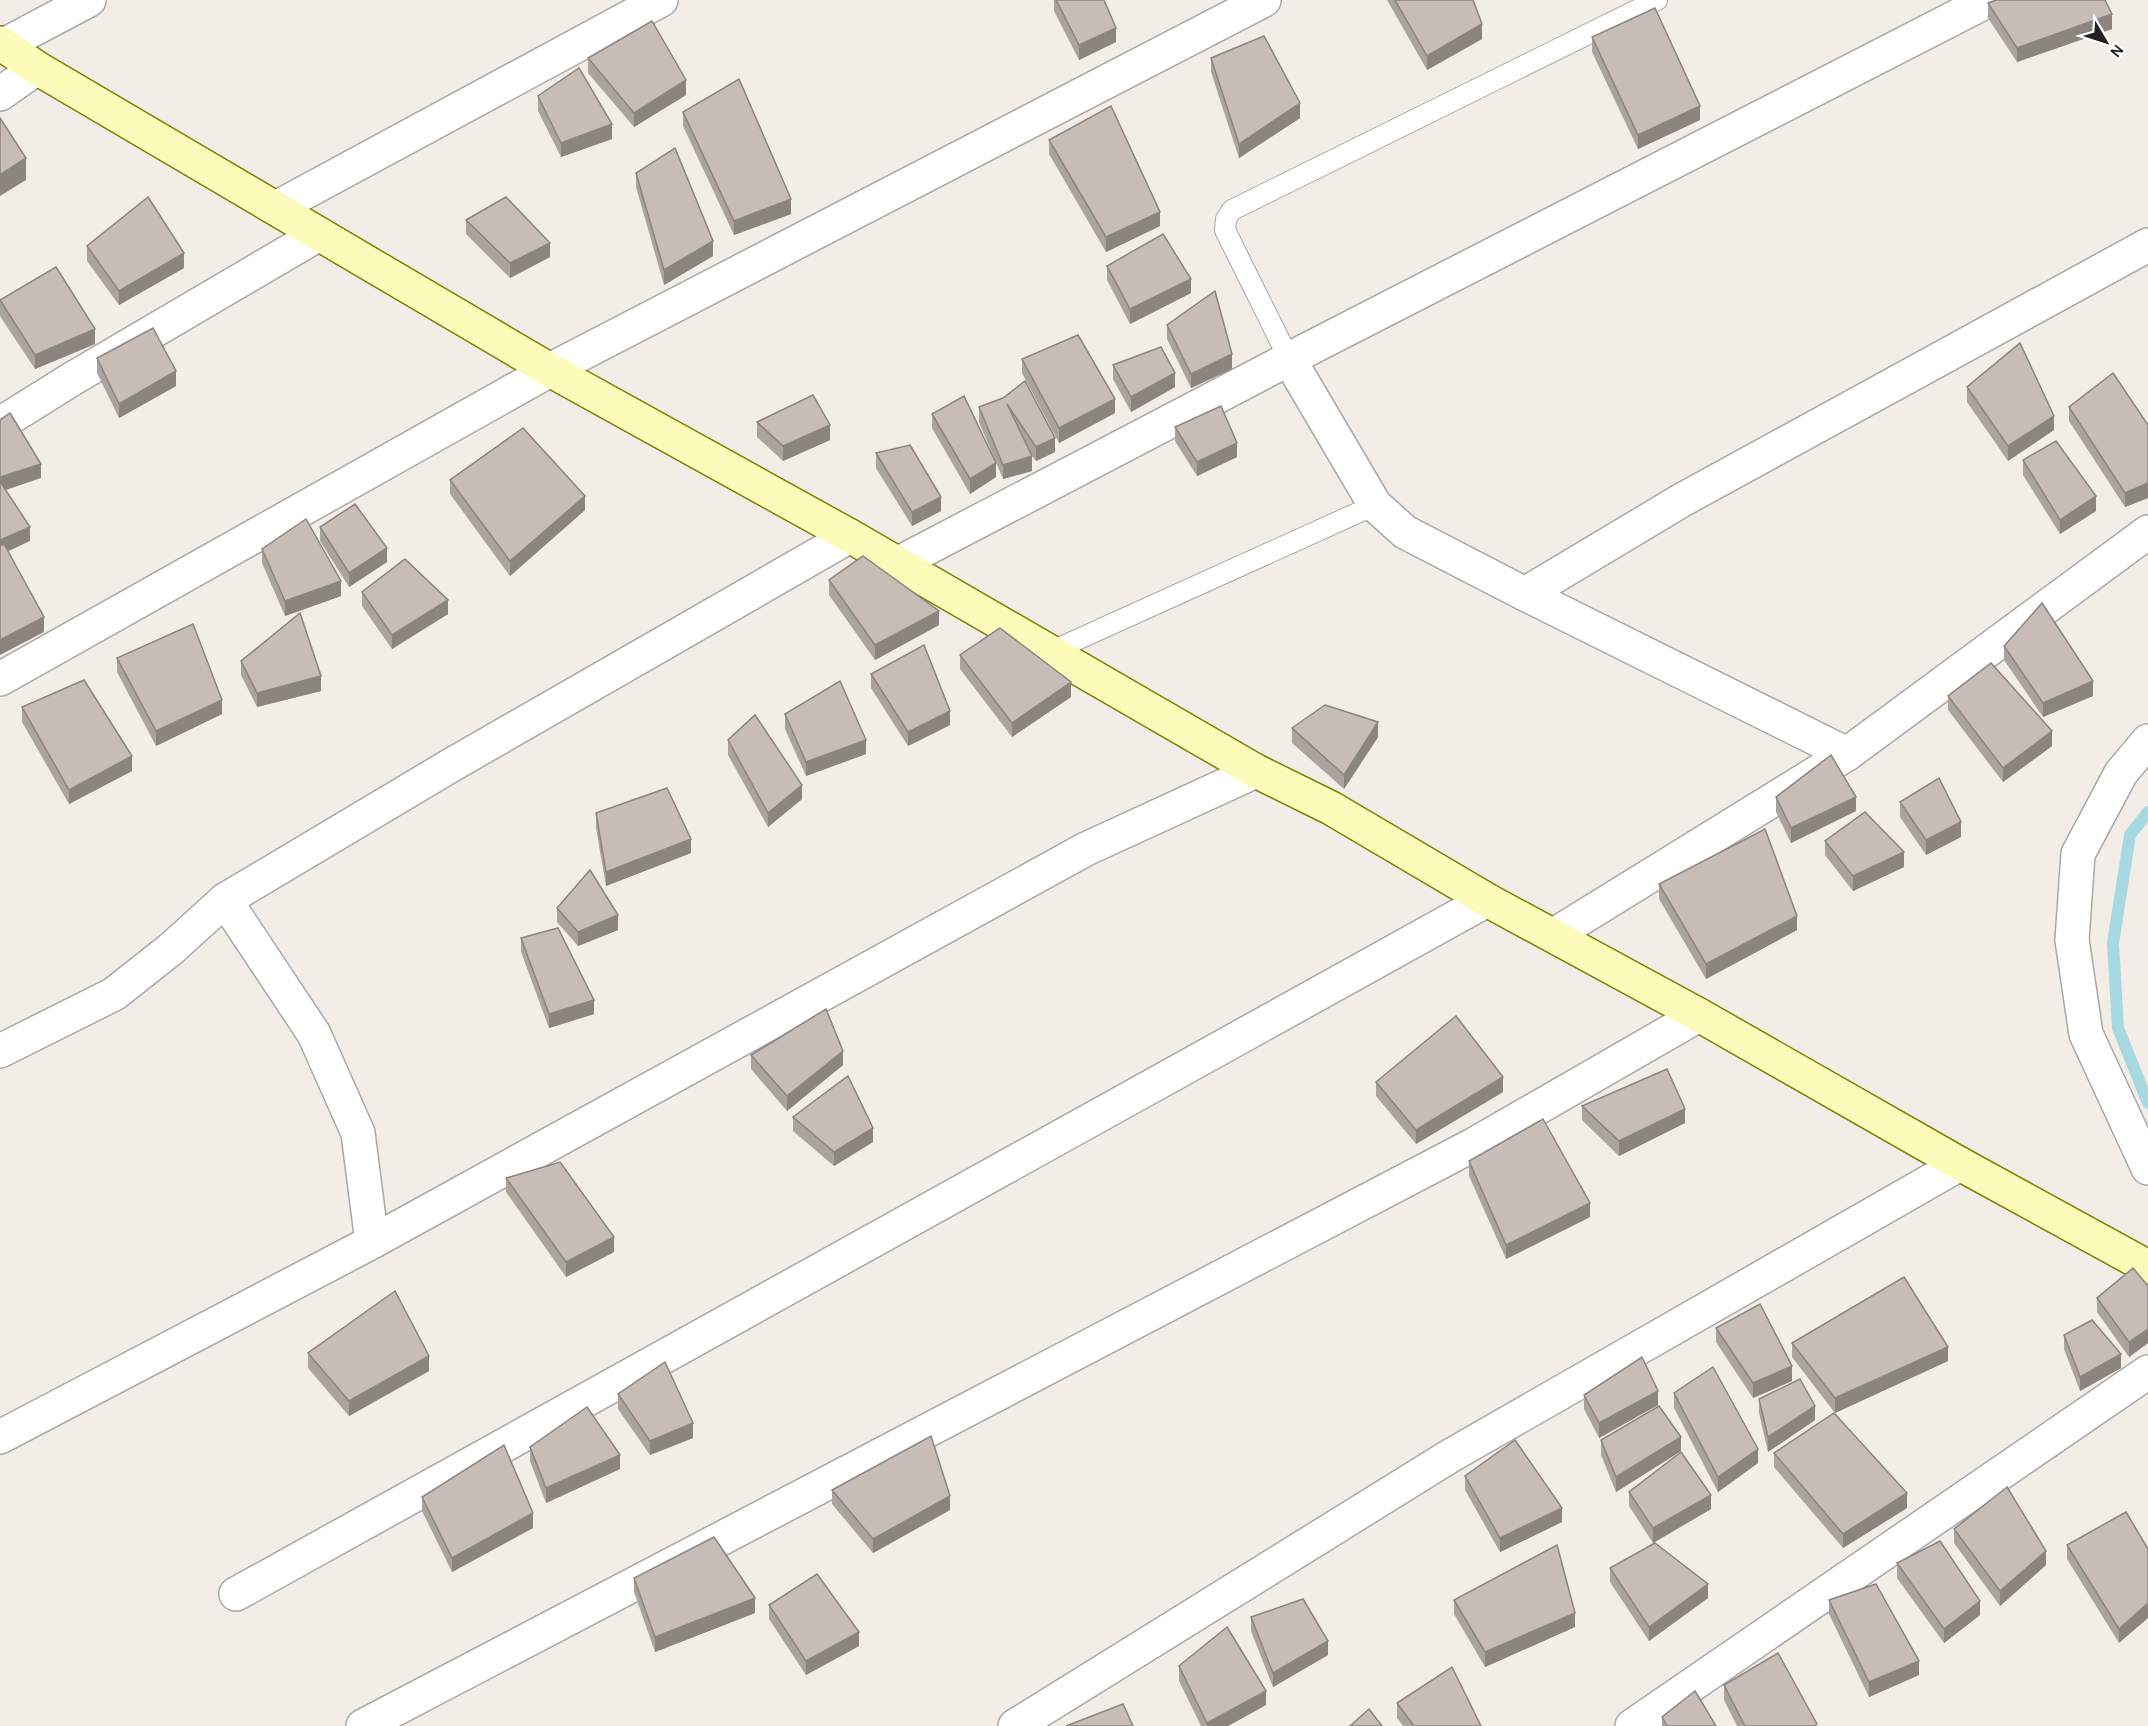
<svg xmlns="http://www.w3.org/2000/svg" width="2148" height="1726" viewBox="0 0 2148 1726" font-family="Karla,sans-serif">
<rect width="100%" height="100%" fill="#f2eee7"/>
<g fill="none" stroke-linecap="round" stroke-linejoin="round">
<polyline stroke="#a6d9e1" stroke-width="12" points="2148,812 2130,835 2113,943 2118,1028 2148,1103"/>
<defs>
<g id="service">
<polyline points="1289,359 1225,230 1226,219 1232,210 1657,0"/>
<polyline points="1050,652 1375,505"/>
</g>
<g id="minor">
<polyline points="4,45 89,0"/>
<polyline points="0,94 37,68"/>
<polyline points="276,208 661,0"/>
<polyline points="1289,359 1375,505 1405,532 1525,594 1847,754"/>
<polyline points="0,424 72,379 319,234"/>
<polyline points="897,564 1289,359 1989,0"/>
<polyline points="1525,594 1682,500 2148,245"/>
<polyline points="0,679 550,370 1264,0"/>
<polyline points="2148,741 2121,773 2078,854 2072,940 2086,1034 2148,1168"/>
<polyline points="225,900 314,1034 358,1133 372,1242"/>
<polyline points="1554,935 1847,754 2148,532"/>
<polyline points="0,1051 114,994 171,949 225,900 448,767 850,536"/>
<polyline points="0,1437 372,1242 1086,849 1256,771"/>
<polyline points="236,1594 1487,900"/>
<polyline points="363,1726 1473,1145 1699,1015"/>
<polyline points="1015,1726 1450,1456 1960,1164"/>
<polyline points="1632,1726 2148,1372"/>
</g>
<polyline id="secondary" points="0,43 37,68 550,370 850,536 1256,771 1331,808 1487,900 1699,1015 1960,1164 2148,1267"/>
</defs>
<use href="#service" stroke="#a8a8a8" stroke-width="22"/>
<use href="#minor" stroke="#a8a8a8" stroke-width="36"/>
<use href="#secondary" stroke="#7d8000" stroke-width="36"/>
<use href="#service" stroke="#fff" stroke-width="20"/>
<use href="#minor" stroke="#fff" stroke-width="33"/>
<use href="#secondary" stroke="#fdfbba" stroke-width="33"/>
</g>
<g fill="#aba39d">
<polygon points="1054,0 1104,0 1116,42 1079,60 1054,11"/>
<polygon points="1387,0 1473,0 1482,39 1427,70"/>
<polygon points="1988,3 2112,29 2017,62 1988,18"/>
<polygon points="1592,37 1700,120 1638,149 1592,52"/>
<polygon points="588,58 686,95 634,127 588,73"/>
<polygon points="1211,58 1300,118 1239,158 1211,72"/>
<polygon points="538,96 612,139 561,157 538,111"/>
<polygon points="683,112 791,214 734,235 683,126"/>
<polygon points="1049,140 1160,226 1106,252 1049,154"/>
<polygon points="636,173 713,256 664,285 636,187"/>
<polygon points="466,220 550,257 510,278 466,234"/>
<polygon points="87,246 184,268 119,305 87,261"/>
<polygon points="1107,266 1191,293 1130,324 1107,280"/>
<polygon points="0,300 95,344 35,369 0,316"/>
<polygon points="1167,325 1232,369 1191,388 1167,339"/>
<polygon points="97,358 176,386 119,418 97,373"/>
<polygon points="1022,359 1115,413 1059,443 1022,373"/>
<polygon points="1113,365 1175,387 1131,412 1113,379"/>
<polygon points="1967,387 2054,430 2008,461 1967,402"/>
<polygon points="1003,398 1055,452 1036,461 1032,456 1032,471 1003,479 979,422 979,407"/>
<polygon points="2069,407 2148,425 2148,498 2125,507 2069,421"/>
<polygon points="932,414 996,477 970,494 932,428"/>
<polygon points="757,422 830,440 783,461 757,437"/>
<polygon points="1175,427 1237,457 1197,476 1175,441"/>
<polygon points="876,453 941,511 912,526 876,468"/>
<polygon points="2023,460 2096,511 2060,534 2023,475"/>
<polygon points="450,480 585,510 510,576 450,494"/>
<polygon points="320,527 387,562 349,587 320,541"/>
<polygon points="262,549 341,596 285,616 262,563"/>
<polygon points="829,580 939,625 875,660 829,595"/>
<polygon points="362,592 448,614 392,649 362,606"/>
<polygon points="2004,646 2093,696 2043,717 2004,660"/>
<polygon points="960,655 1071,697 1012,737 960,669"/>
<polygon points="117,658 222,714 156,746 117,672"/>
<polygon points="241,661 321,691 257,707 241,675"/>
<polygon points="871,674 950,725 908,746 871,688"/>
<polygon points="1948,696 2052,746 2003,782 1948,710"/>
<polygon points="22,707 132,771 69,804 22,722"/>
<polygon points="785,714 866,754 806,776 785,729"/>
<polygon points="1292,728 1378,737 1344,789 1292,743"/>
<polygon points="728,740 802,799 768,827 728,755"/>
<polygon points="1776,797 1856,811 1791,843 1776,812"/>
<polygon points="1900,802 1961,837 1926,855 1900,817"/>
<polygon points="596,813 691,853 606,886 596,828"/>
<polygon points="1825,841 1904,867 1853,891 1825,855"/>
<polygon points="1659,884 1797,930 1706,979 1659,899"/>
<polygon points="557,908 618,930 578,946 557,922"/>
<polygon points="521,938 594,1014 549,1028 521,952"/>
<polygon points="751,1055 843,1065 787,1111 751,1069"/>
<polygon points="1376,1082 1503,1092 1416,1144 1376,1096"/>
<polygon points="1582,1106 1685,1123 1619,1156 1582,1120"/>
<polygon points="793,1117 873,1142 834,1166 793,1131"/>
<polygon points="1469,1161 1590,1217 1506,1259 1469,1176"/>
<polygon points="506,1178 614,1252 566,1277 506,1192"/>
<polygon points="2148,1286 2148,1343 2129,1357 2097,1312 2097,1298"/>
<polygon points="1716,1328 1792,1381 1753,1398 1716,1342"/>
<polygon points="2064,1335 2121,1368 2080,1391 2064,1349"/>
<polygon points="1792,1343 1948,1361 1835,1413 1792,1357"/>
<polygon points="308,1353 429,1371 349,1416 308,1368"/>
<polygon points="1674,1393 1758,1463 1718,1492 1674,1408"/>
<polygon points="618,1394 693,1438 650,1455 618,1409"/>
<polygon points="1584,1395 1658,1405 1599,1438 1584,1409"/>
<polygon points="1759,1399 1815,1420 1768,1452 1759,1413"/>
<polygon points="1601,1440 1681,1451 1616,1492 1601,1455"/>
<polygon points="530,1447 620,1469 546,1503 530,1461"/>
<polygon points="1774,1453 1907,1508 1843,1548 1774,1467"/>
<polygon points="1465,1476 1562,1522 1500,1552 1465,1490"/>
<polygon points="832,1490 950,1510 873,1553 832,1504"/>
<polygon points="1629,1492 1711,1509 1653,1543 1629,1506"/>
<polygon points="422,1497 533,1528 452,1572 422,1511"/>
<polygon points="2126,1512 2119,1643 2067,1559 2067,1545"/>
<polygon points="1954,1529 2046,1565 2000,1606 1954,1543"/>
<polygon points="1897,1563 1980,1615 1944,1643 1897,1578"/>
<polygon points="1610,1568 1708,1598 1649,1641 1610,1582"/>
<polygon points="634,1578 755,1613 655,1652 634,1592"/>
<polygon points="1454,1600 1575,1627 1485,1667 1454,1614"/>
<polygon points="1829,1600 1919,1675 1869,1697 1829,1614"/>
<polygon points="769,1605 859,1646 806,1675 769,1619"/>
<polygon points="1251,1617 1328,1655 1273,1687 1251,1631"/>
<polygon points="1179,1666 1266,1705 1228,1726 1201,1726 1179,1681"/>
<polygon points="1724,1685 1817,1726 1737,1726 1724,1700"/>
<polygon points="1397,1703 1481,1726 1403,1726 1397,1718"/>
<polygon points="1662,1717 1716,1726 1662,1726"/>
</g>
<g fill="#8b847f">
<polygon points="2112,14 2112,29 2017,62 2017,48"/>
<polygon points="1482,24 1482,39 1427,70 1427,56"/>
<polygon points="1116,28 1116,42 1079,60 1079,45"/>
<polygon points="686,80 686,95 634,127 634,113"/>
<polygon points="1300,103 1300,118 1239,158 1239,144"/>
<polygon points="1700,106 1700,120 1638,149 1638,135"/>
<polygon points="612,124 612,139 561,157 561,143"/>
<polygon points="26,158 26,180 0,196 0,175"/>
<polygon points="791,199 791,214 734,235 734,221"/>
<polygon points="1160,212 1160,226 1106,252 1106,237"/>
<polygon points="713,241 713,256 664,285 664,270"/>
<polygon points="550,243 550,257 510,278 510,263"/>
<polygon points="184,253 184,268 119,305 119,291"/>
<polygon points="1191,279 1191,293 1130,324 1130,309"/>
<polygon points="95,329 95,344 35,369 35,355"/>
<polygon points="1232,354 1232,369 1191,388 1191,374"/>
<polygon points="176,371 176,386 119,418 119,404"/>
<polygon points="1175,373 1175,387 1131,412 1131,397"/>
<polygon points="1115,399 1115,413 1059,443 1059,428"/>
<polygon points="2054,416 2054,430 2008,461 2008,446"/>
<polygon points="830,425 830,440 783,461 783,446"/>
<polygon points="1055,438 1055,452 1036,461 1036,447"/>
<polygon points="1237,443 1237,457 1197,476 1197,462"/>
<polygon points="1032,456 1032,471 1003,479 1003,465"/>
<polygon points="996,463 996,477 970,494 970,479"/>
<polygon points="41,464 41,478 0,492 0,477"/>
<polygon points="2148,483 2148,498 2125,507 2125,493"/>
<polygon points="585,496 585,510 510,576 510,561"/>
<polygon points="2096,496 2096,511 2060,534 2060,520"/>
<polygon points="941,497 941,511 912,526 912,512"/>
<polygon points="30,527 30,541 0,555 0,540"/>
<polygon points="387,548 387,562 349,587 349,573"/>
<polygon points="341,581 341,596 285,616 285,601"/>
<polygon points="448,600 448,614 392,649 392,635"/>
<polygon points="939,611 939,625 875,660 875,645"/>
<polygon points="44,617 44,632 0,655 0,640"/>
<polygon points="321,676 321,691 257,707 257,693"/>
<polygon points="2093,681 2093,696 2043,717 2043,703"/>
<polygon points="1071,682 1071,697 1012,737 1012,723"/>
<polygon points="222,700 222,714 156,746 156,731"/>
<polygon points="950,711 950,725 908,746 908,732"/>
<polygon points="1378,722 1378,737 1344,789 1344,775"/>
<polygon points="2052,731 2052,746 2003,782 2003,768"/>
<polygon points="866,740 866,754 806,776 806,762"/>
<polygon points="132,756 132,771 69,804 69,790"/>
<polygon points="802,785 802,799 768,827 768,813"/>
<polygon points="1856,797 1856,811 1791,843 1791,828"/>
<polygon points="1961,822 1961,837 1926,855 1926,840"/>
<polygon points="691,839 691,853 606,886 606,872"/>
<polygon points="1904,852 1904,867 1853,891 1853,876"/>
<polygon points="618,915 618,930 578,946 578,932"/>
<polygon points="1797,916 1797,930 1706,979 1706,964"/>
<polygon points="594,1000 594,1014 549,1028 549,1014"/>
<polygon points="843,1051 843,1065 787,1111 787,1096"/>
<polygon points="1503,1077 1503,1092 1416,1144 1416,1130"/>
<polygon points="1685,1109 1685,1123 1619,1156 1619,1141"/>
<polygon points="873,1128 873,1142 834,1166 834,1152"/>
<polygon points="1590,1203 1590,1217 1506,1259 1506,1245"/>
<polygon points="614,1237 614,1252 566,1277 566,1262"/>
<polygon points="2148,1329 2148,1343 2129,1357 2129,1342"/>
<polygon points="1948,1347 1948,1361 1835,1413 1835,1398"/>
<polygon points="2121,1354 2121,1368 2080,1391 2080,1377"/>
<polygon points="429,1356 429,1371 349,1416 349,1401"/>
<polygon points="1792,1366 1792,1381 1753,1398 1753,1383"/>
<polygon points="1658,1391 1658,1405 1599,1438 1599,1423"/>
<polygon points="1815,1406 1815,1420 1768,1452 1768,1437"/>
<polygon points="693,1423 693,1438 650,1455 650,1441"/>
<polygon points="1681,1437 1681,1451 1616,1492 1616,1477"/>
<polygon points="1758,1449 1758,1463 1718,1492 1718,1477"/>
<polygon points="620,1455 620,1469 546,1503 546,1488"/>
<polygon points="1907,1493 1907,1508 1843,1548 1843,1534"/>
<polygon points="1711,1495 1711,1509 1653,1543 1653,1528"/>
<polygon points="950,1496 950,1510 873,1553 873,1539"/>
<polygon points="1562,1508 1562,1522 1500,1552 1500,1538"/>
<polygon points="533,1513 533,1528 452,1572 452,1558"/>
<polygon points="2046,1551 2046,1565 2000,1606 2000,1591"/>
<polygon points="1708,1584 1708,1598 1649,1641 1649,1627"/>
<polygon points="755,1598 755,1613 655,1652 655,1637"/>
<polygon points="1980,1601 1980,1615 1944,1643 1944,1629"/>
<polygon points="2148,1603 2148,1618 2119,1643 2119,1629"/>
<polygon points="1575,1613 1575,1627 1485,1667 1485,1652"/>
<polygon points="859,1632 859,1646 806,1675 806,1661"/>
<polygon points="1328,1641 1328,1655 1273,1687 1273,1673"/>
<polygon points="1919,1661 1919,1675 1869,1697 1869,1682"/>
<polygon points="1266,1691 1266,1705 1228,1726 1207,1726 1207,1723"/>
</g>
<g fill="#c7bdb6" stroke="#8b847f" stroke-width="1.5">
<polygon points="1056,0 1104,0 1116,28 1079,45"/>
<polygon points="1395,0 1473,0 1482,24 1427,56"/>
<polygon points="1996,0 2105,0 2112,14 2017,48 1988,3"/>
<polygon points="1655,8 1700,106 1638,135 1592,37"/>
<polygon points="652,21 686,80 634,113 588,58"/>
<polygon points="1264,36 1300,103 1239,144 1211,58"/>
<polygon points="579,68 612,124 561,143 538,96"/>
<polygon points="739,79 791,199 734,221 683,112"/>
<polygon points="1111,106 1160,212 1106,237 1049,140"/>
<polygon points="0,118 26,158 0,175"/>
<polygon points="675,148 713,241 664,270 636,173"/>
<polygon points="148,197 184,253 119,291 87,246"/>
<polygon points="506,197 550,243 510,263 466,220"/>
<polygon points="1163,234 1191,279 1130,309 1107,266"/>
<polygon points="56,267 95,329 35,355 0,300"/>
<polygon points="1215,291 1232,354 1191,374 1167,325"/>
<polygon points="153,328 176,371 119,404 97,358"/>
<polygon points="1078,335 1115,399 1059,428 1022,359"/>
<polygon points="2020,343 2054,416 2008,446 1967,387"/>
<polygon points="1161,347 1175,373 1131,397 1113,365"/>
<polygon points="2113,373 2148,425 2148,483 2125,493 2069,407"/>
<polygon points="1025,381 1055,438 1036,447 1007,404 1032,456 1003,465 979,407 1003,398"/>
<polygon points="813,395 830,425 783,446 757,422"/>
<polygon points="964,396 996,463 970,479 932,414"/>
<polygon points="1221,406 1237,443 1197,462 1175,427"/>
<polygon points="10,413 41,464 0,477 0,420"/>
<polygon points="523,428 585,496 510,561 450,480"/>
<polygon points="2056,441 2096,496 2060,520 2023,460"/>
<polygon points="910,445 941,497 912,512 876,453"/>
<polygon points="1,483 30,527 0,540 0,484"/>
<polygon points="355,504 387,548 349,573 320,527"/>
<polygon points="306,519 341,581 285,601 262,549"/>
<polygon points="4,544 44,617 0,640 0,546"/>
<polygon points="863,556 939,611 875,645 829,580"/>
<polygon points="405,559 448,600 392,635 362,592"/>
<polygon points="2042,603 2093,681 2043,703 2004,646"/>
<polygon points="300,613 321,676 257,693 241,661"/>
<polygon points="193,624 222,700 156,731 117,658"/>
<polygon points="1000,628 1071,682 1012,723 960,655"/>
<polygon points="924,645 950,711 908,732 871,674"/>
<polygon points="1991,663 2052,731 2003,768 1948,696"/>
<polygon points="84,680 132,756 69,790 22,707"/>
<polygon points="840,681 866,740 806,762 785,714"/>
<polygon points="1325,705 1378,722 1344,775 1292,728"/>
<polygon points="755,715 802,785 768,813 728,740"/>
<polygon points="1831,755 1856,797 1791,828 1776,797"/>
<polygon points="1939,778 1961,822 1926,840 1900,802"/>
<polygon points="667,788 691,839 606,872 596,813"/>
<polygon points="1865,812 1904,852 1853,876 1825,841"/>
<polygon points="1765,829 1797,916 1706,964 1659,884"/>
<polygon points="590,870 618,915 578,932 557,908"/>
<polygon points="558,928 594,1000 549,1014 521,938"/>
<polygon points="826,1009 843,1051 787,1096 751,1055"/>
<polygon points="1456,1016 1503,1077 1416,1130 1376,1082"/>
<polygon points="1667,1069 1685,1109 1619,1141 1582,1106"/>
<polygon points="848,1076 873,1128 834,1152 793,1117"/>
<polygon points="1543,1119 1590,1203 1506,1245 1469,1161"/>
<polygon points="560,1162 614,1237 566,1262 506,1178"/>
<polygon points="2133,1268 2148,1286 2148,1329 2129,1342 2097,1298"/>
<polygon points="1904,1277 1948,1347 1835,1398 1792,1343"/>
<polygon points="395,1291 429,1356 349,1401 308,1353"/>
<polygon points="1760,1304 1792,1366 1753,1383 1716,1328"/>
<polygon points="2092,1320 2121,1354 2080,1377 2064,1335"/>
<polygon points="1642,1357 1658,1391 1599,1423 1584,1395"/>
<polygon points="665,1362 693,1423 650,1441 618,1394"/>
<polygon points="1713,1367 1758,1449 1718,1477 1674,1393"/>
<polygon points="1800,1379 1815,1406 1768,1437 1759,1399"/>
<polygon points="1659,1406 1681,1437 1616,1477 1601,1440"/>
<polygon points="587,1407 620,1455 546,1488 530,1447"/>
<polygon points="1834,1413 1907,1493 1843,1534 1774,1453"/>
<polygon points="931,1436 950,1496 873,1539 832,1490"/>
<polygon points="1515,1440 1562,1508 1500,1538 1465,1476"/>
<polygon points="504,1445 533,1513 452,1558 422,1497"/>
<polygon points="1681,1452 1711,1495 1653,1528 1629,1492"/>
<polygon points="2007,1487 2046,1551 2000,1591 1954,1529"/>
<polygon points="2126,1512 2148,1549 2148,1603 2119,1629 2067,1545"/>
<polygon points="714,1537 755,1598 655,1637 634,1578"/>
<polygon points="1940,1541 1980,1601 1944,1629 1897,1563"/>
<polygon points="1655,1543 1708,1584 1649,1627 1610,1568"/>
<polygon points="1557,1545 1575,1613 1485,1652 1454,1600"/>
<polygon points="817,1574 859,1632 806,1661 769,1605"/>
<polygon points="1876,1584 1919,1661 1869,1682 1829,1600"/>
<polygon points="1303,1599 1328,1641 1273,1673 1251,1617"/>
<polygon points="1227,1627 1266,1691 1207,1723 1179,1666"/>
<polygon points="1778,1653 1817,1724 1814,1726 1745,1726 1724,1685"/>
<polygon points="1452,1667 1481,1726 1414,1726 1397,1703"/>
<polygon points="1695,1691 1716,1726 1667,1726 1662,1717"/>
<polygon points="1123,1704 1133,1726 1066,1726"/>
<polygon points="1369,1709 1382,1726 1350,1726"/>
</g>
<g transform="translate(2106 42) rotate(129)" stroke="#ffffff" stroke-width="4.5" paint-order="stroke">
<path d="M0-4.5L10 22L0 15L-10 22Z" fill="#212121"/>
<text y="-9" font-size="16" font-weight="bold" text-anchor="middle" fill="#212121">N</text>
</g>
</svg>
